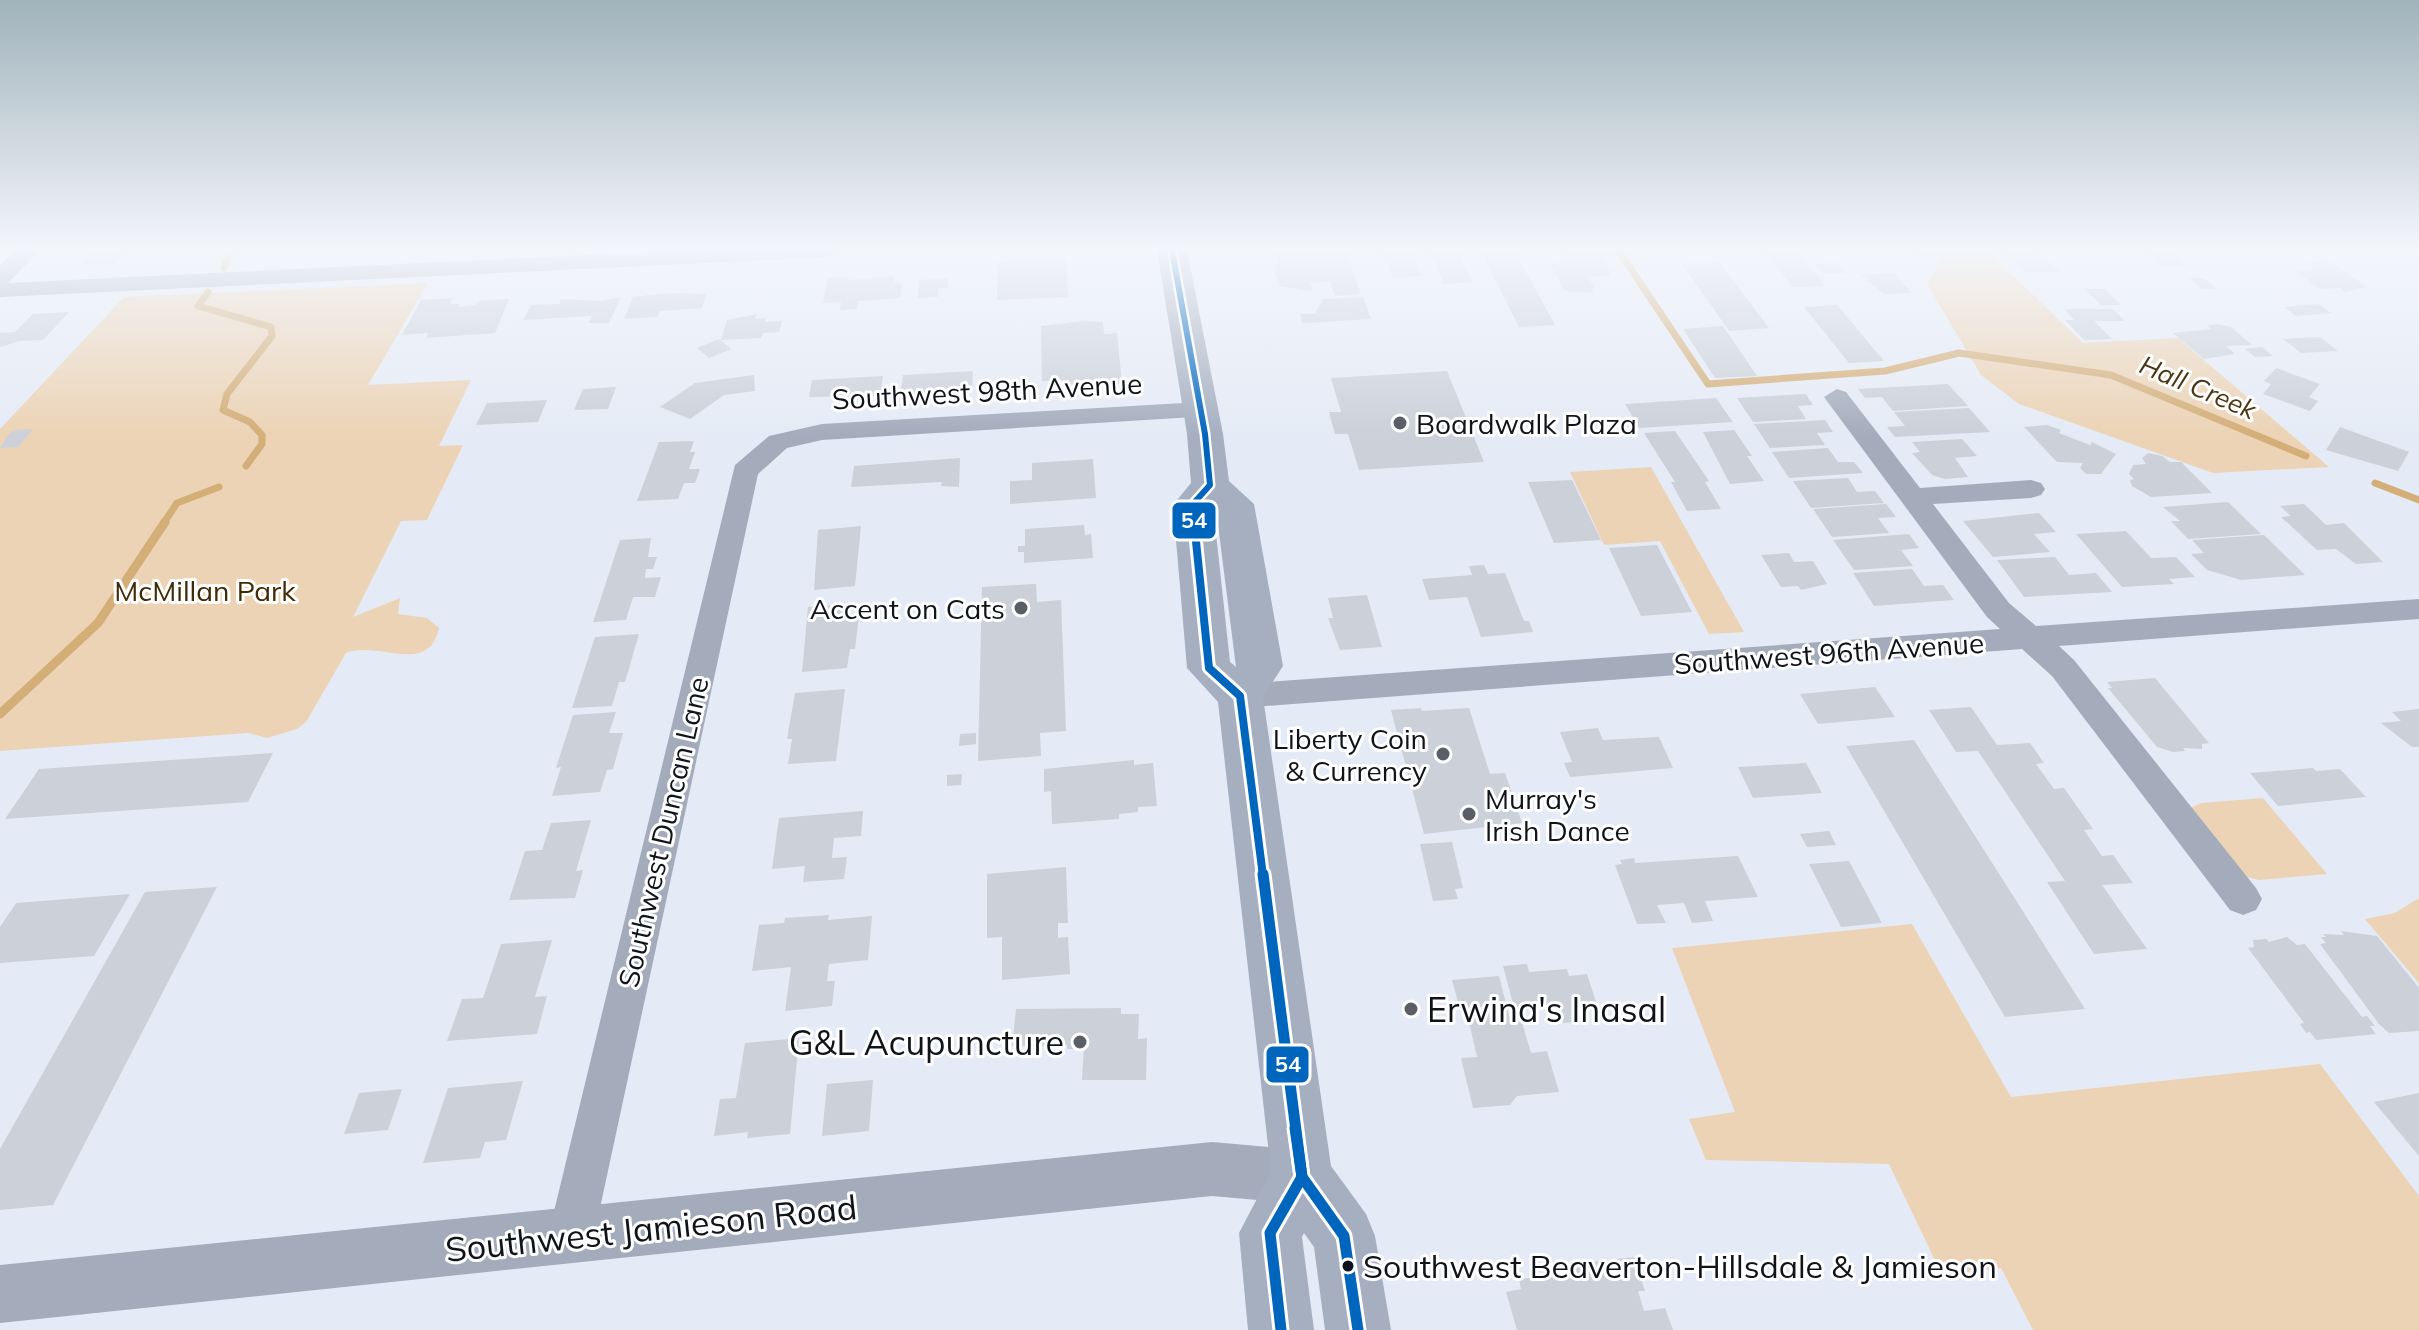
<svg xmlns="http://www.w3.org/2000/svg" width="2419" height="1330" viewBox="0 0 2419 1330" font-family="Mulish,sans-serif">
<rect width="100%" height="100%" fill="#e5ebf6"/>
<g fill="#ecd3b5">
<polygon points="1986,250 2083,343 2178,338 2329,467 2213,473 2019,404 1981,375 1927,284 1947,251"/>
<path d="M428,283L368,385L471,380L439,446L463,445L427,520L401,521L353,617L400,598L398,614L427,618L439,628C429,677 377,640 346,653L306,722L297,729L267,738L248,733L0,751V429L124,297Z"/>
<polygon points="1651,467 1744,632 1709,634 1660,541 1604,545 1570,472"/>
<polygon points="2263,798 2327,874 2259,880 2240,875 2191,808 2201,803"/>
<polygon points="2419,898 2419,983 2365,919 2395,913"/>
<polygon points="1912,924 2011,1097 2320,1064 2419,1196 2419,1330 2033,1330 2001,1268 1942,1275 1889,1164 1706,1160 1689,1119 1735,1112 1672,948"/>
</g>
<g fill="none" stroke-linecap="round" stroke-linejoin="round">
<g stroke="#d4ae77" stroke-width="7">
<polyline points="1618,250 1708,384 1885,371 1959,353 2111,375 2306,456"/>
<polyline points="224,268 230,250"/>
<polyline points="208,292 198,306 271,327 272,336 227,394 223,410 250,422 262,435 262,444 246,466"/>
<polyline points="2375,483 2419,500"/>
<polyline points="163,524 177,503 219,487"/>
</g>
<polyline stroke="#d4ae77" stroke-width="9" points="0,714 98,623 165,522"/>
</g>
<g fill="#cbd0d9">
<polygon points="97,250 127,250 114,264 82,265"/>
<polygon points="1301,250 1345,250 1361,294 1335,296 1330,281 1310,283 1313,291 1279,286 1273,264 1279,263 1275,253"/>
<polygon points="1382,250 1411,250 1422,276 1393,278"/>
<polygon points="1429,250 1458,251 1473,282 1444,284"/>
<polygon points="1480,250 1514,250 1555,325 1519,327"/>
<polygon points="1565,250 1610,250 1614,255 1603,256 1611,276 1588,277 1595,288 1591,289 1594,293 1565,291 1550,264 1571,260"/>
<polygon points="1763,250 1796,250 1826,286 1793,287"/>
<polygon points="1914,250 1985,250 1985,252 1940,257 1920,256"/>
<polygon points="2006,250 2031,250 2037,257 2045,257 2059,272 2025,272"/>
<polygon points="2172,252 2188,265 2163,266 2148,253"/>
<polygon points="1066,259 1068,297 997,300 998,262"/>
<polygon points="2327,261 2347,273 2367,287 2345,292 2341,288 2319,289 2295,270 2314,268 2306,262"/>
<polygon points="1719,262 1769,328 1729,331 1704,295 1707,293 1703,294 1682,264"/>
<polygon points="1837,263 1846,273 1824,274 1815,264"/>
<polygon points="1893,273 1912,293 1884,294 1861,275"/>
<polygon points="894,276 894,284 902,283 900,298 858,301 857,309 840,310 841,302 823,303 828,278 849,277 848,280"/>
<polygon points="948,278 948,288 938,288 938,297 918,298 919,280"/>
<polygon points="2189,278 2203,278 2217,289 2202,289"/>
<polygon points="2085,289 2105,289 2121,305 2101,305"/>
<polygon points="659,294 684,293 706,294 702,308 660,311 657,317 624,319 633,297"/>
<polygon points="621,297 609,323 589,323 592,316 523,320 531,305 559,304 561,299 600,301"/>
<polygon points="1363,297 1371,319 1302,323 1300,314 1315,314 1323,299"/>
<polygon points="453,298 450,304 460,304 458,307 475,305 478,301 509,299 495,333 426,338 428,333 402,335 421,300"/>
<polygon points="2319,304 2331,313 2296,316 2284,307"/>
<polygon points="1837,305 1884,361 1849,363 1804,307"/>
<polygon points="2071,309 2113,309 2125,321 2094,321 2112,339 2084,340 2065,320 2074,320 2065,310"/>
<polygon points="69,312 43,340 19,341 0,347 0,333 15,332 33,314"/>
<polygon points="757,314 755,319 766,318 765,322 782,321 779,332 763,333 761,338 721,340 727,320"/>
<polygon points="1083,321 1103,322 1104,334 1117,333 1122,384 1063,388 1062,380 1042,381 1041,326"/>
<polygon points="2218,324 2231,327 2252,345 2226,346 2235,354 2204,359 2173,333 2211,329 2207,325"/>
<polygon points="1723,326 1757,376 1715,378 1683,329"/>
<polygon points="2320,337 2338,351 2301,353 2283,339"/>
<polygon points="719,339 731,349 709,358 697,348"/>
<polygon points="2262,347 2273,356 2255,357 2245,349"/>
<polygon points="2276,368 2320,384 2309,397 2318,401 2310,411 2263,394 2271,384 2264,381"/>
<polygon points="973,371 972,390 927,390 926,395 900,396 903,375"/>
<polygon points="1447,371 1484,462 1359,470 1348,434 1335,434 1329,412 1341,412 1331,378"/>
<polygon points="754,375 755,391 724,395 690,419 660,407 695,383"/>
<polygon points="883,376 880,396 809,397 812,380"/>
<polygon points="1948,384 1968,406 1893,411 1882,397 1865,398 1858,389"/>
<polygon points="616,387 608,409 574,410 583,389"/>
<polygon points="1806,394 1813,405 1798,406 1806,419 1753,422 1737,398"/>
<polygon points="1716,398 1733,422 1639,428 1625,404"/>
<polygon points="547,400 538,422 476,425 487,403"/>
<polygon points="1969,408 1990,432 1895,437 1887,427 1905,426 1894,412"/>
<polygon points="1825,420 1833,432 1817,433 1825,445 1770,448 1754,424"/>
<polygon points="2047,425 2061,430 2059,433 2090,445 2092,442 2116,454 2101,474 2086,474 2080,468 2083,463 2057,462 2024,427"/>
<polygon points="2340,427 2409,452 2398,471 2326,450"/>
<polygon points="33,429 18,447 0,448 11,431"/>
<polygon points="1734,430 1752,456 1747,456 1764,481 1730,484 1703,432"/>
<polygon points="1675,431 1709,481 1705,482 1721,509 1687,511 1671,482 1675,482 1644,433"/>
<polygon points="1962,439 1977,456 1955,458 1968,477 1945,479 1932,475 1912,453 1920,452 1912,442"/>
<polygon points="694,441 690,452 695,452 689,469 700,469 695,483 684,483 678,499 637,501 659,442"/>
<polygon points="1828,448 1838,462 1854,462 1863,473 1789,478 1772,452"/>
<polygon points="2148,453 2162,456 2170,462 2181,462 2212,493 2151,497 2132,486 2130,480 2134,479 2129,474 2133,465 2146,464 2142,458"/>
<polygon points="960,458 959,487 941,486 942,482 851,487 854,466"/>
<polygon points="1093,459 1096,498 1010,504 1010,481 1032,480 1032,463"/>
<polygon points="1848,478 1857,492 1875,491 1884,503 1811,508 1793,481"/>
<polygon points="1572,480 1601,540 1554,543 1528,482"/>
<polygon points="2228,502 2261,534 2188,539 2171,521 2180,521 2163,507"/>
<polygon points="1886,504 1896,517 1878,518 1889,533 1832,537 1813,509"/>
<polygon points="2304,504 2326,525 2344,523 2383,562 2356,564 2336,549 2317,550 2281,517 2291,516 2280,506"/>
<polygon points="2039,513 2056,532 2034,534 2050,552 1993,557 1963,521"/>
<polygon points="1084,525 1085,535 1091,534 1093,558 1024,563 1024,552 1018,552 1018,546 1025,546 1025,529"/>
<polygon points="861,526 855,586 814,590 818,530"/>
<polygon points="2126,531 2151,558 2176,557 2195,577 2169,579 2174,584 2122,587 2076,534"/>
<polygon points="1909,534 1919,548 1901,550 1913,566 1854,570 1833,540"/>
<polygon points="2264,535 2305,575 2241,580 2207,570 2191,554 2204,553 2192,540"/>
<polygon points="651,538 648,557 657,557 653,569 646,569 645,578 661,577 655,597 633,597 626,620 593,622 620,540"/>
<polygon points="1657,545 1692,612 1641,616 1609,548"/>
<polygon points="1789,553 1794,562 1813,561 1827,584 1801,590 1798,586 1781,587 1761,555"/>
<polygon points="2055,557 2069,575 2096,573 2112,592 2024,597 1997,560"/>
<polygon points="1484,565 1488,574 1505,573 1524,621 1529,621 1533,632 1481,637 1467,597 1429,600 1422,579 1472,575 1469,566"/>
<polygon points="1912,569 1924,586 1943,585 1954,600 1874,606 1853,573"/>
<polygon points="1036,584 1037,602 1061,600 1066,731 1040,733 1041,756 978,761 982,587"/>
<polygon points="1367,595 1382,647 1340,650 1328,618 1333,618 1328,598"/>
<polygon points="849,604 847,617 859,616 855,649 850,649 847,668 802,672 808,607"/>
<polygon points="639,634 625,682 619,682 612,706 572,708 595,637"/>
<polygon points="2155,678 2209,743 2202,744 2202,749 2183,748 2185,751 2173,752 2157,747 2108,688 2112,688 2107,682"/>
<polygon points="1875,687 1895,717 1818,724 1800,694"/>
<polygon points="845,689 836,761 788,764 792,739 787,739 795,693"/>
<polygon points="1971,707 1997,745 2030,743 2044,763 2036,764 2054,789 2064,788 2093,829 2084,830 2102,856 2113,855 2133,883 2102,885 2147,949 2094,954 2047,882 2065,881 1978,751 1956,752 1929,710"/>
<polygon points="1421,708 1422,711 1469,708 1490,774 1505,773 1522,823 1424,834 1391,710"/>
<polygon points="2419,709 2419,747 2412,747 2381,723 2401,721 2392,712"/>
<polygon points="616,712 609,733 623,733 613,769 607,770 600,792 552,796 561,767 556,768 573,715"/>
<polygon points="1598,728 1603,740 1659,737 1673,768 1570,777 1564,763 1572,762 1560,732"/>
<polygon points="976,733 976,744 959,746 960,734"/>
<polygon points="1914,740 2085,1009 2005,1017 1846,746"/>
<polygon points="273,753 248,802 5,819 39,769"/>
<polygon points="1134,760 1134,765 1153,763 1157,806 1138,807 1138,812 1119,814 1119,819 1052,824 1051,791 1044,792 1044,769"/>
<polygon points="1806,763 1822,793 1753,798 1738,767"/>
<polygon points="2313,768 2316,771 2340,769 2366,797 2278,806 2250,773"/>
<polygon points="962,774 961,785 947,786 947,775"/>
<polygon points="863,811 861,836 834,838 832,858 847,857 844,879 803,882 805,866 772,869 779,818"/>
<polygon points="591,820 576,871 583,870 575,898 509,900 525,851 542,850 551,823"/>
<polygon points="1829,831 1836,845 1807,847 1800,834"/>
<polygon points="1452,842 1463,888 1455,889 1458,899 1433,901 1420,844"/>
<polygon points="1738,856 1758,897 1705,901 1713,921 1692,923 1684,903 1657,905 1666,923 1637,924 1615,865 1622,864 1620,860 1634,858 1635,863"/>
<polygon points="1849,861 1882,923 1841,927 1809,864"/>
<polygon points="1066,867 1068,923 1058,923 1058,938 1068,937 1070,974 1002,980 1002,937 987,938 987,874"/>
<polygon points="217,887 53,1205 0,1210 0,1149 145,892"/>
<polygon points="130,894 94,956 0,963 0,927 16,903"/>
<polygon points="829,915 828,920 872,916 868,960 829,964 827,981 835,981 832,1006 785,1011 791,967 752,971 759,925 784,923 785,918"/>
<polygon points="2341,931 2377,936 2419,988 2419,1031 2389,1033 2379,1024 2320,944 2326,943 2321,937 2326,937 2323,934 2344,935"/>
<polygon points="2287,937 2297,945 2305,944 2362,1017 2367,1016 2375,1026 2370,1026 2376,1034 2316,1040 2310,1032 2306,1033 2300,1024 2304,1023 2248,948 2254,947 2253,940 2266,939 2269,942"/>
<polygon points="552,940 535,997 547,996 537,1034 447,1041 462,999 483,998 501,944"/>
<polygon points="1527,964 1529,972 1567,969 1569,976 1587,974 1596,1002 1582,1003 1588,1021 1563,1023 1559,1007 1515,1011 1503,966"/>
<polygon points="1499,976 1510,1019 1521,1019 1531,1053 1547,1051 1559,1092 1517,1096 1510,1105 1473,1108 1461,1058 1477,1057 1467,1013 1461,1013 1452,980"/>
<polygon points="1121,1008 1121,1014 1139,1014 1138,1039 1147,1038 1146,1080 1082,1080 1084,1045 1077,1045 1076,1049 1067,1049 1067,1045 1012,1046 1016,1009"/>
<polygon points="799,1038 790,1134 747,1138 748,1132 714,1136 720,1099 736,1098 745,1043"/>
<polygon points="873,1080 869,1131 822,1136 827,1084"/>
<polygon points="523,1081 506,1140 485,1142 480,1158 423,1163 448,1088"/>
<polygon points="402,1089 388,1130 344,1134 359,1093"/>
<polygon points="2419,1093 2419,1156 2374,1102"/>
<polygon points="1634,1257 1645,1291 1638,1291 1644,1311 1665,1308 1673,1330 1517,1330 1506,1292 1521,1289 1519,1279 1545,1276 1542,1268"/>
</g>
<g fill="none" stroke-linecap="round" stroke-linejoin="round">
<g fill="#a4acbc" fill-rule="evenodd">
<polygon points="16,250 40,250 8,283 689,250 840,250 829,257 0,297 0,265"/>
<polygon points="1837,389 1846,392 1920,488 2031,480 2041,483 2045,489 2041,495 2031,498 1933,504 2009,603 2036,626 2419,599 2419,619 2059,646 2074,660 2256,888 2262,899 2256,910 2243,915 2230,910 2052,676 2022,649 1240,708 1228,704 1224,696 1228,688 1240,684 2000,629 1987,617 1824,397"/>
<polygon points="1201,402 1214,410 1210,416 822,440 787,448 758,474 594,1236 587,1252 571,1259 555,1252 548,1236 735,465 769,436 822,424"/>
</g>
<polygon fill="#a4acbc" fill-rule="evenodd" points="1212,1142 1302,1150 1322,1158 1330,1177 1322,1196 1302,1204 1212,1196 0,1323 0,1265"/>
<path fill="#a5afc0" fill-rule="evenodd" d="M1157,250H1187L1223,434L1229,481L1254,504L1283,666L1263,697L1331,1166L1366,1214L1375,1236L1391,1330H1325L1314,1247L1304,1233L1302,1237L1314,1330H1248L1239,1233L1271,1172L1218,702L1187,668L1173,505L1191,483L1187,434ZM1213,506L1216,509L1236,667L1230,662Z"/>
<defs>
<polyline id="bus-1-far2" points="1172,250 1205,434 1210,485 1192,505 1194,524"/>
<polyline id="bus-1-far1" points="1194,522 1209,668 1240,696 1263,876"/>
<g id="bus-1">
<polyline points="1263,874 1302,1177 1344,1236 1358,1330"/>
<polyline points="1281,1330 1270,1233 1302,1177 1295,1128"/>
</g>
</defs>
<use href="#bus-1-far2" stroke="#fff" stroke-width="11"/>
<use href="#bus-1-far1" stroke="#fff" stroke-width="14"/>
<use href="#bus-1" stroke="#fff" stroke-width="17"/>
<use href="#bus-1-far2" stroke="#0065bd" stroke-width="6"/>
<use href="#bus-1-far1" stroke="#0065bd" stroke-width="8"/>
<use href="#bus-1" stroke="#0065bd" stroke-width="11"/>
</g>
<linearGradient id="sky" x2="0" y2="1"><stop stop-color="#a0b2bb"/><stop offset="0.57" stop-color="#f3f6fb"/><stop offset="1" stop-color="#f3f6fb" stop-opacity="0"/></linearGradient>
<rect width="2419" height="436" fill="url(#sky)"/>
<g fill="#5a5f67" stroke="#fff" stroke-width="3">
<circle cx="1400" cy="423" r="8"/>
<circle cx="1021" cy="608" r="8"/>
<circle cx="1443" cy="754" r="8"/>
<circle cx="1469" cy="814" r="8"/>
<circle cx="1411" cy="1009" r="8"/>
<circle cx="1080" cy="1042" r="8"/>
</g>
<circle fill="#0f131a" stroke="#fff" stroke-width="3" cx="1348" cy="1266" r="7"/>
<g text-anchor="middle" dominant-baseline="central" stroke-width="6" stroke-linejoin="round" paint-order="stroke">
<g font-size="26" font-style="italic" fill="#4d3511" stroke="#fff">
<text transform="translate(2198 387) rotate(23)">Hall Creek</text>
</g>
<g font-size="28" fill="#0f131a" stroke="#fff">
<text transform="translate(987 391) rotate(-3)">Southwest 98th Avenue</text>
<text transform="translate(1829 653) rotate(-4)">Southwest 96th Avenue</text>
<text transform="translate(663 832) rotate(-77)">Southwest Duncan Lane</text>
</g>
<g font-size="28" fill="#0f131a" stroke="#fff" text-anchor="start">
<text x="1416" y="423">Boardwalk Plaza</text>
<text x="1005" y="608" text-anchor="end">Accent on Cats</text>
<text x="1427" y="738" text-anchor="end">Liberty Coin<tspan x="1427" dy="32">&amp; Currency</tspan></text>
<text x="1485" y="798">Murray's<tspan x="1485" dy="32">Irish Dance</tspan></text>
</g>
<g font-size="28" fill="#412a05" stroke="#fff">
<text x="205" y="590">McMillan Park</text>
</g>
<g font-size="32" fill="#0f131a" stroke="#fff" text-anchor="start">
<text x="1363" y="1266">Southwest Beaverton-Hillsdale &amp; Jamieson</text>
</g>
<g font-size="34" fill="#0f131a" stroke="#fff" text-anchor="start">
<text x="1427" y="1009">Erwina's Inasal</text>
<text x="1064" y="1042" text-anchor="end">G&amp;L Acupuncture</text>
</g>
<g font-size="34" fill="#0f131a" stroke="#fff">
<text transform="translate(651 1228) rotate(-6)">Southwest Jamieson Road</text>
</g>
</g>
<g stroke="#fff" stroke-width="3">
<rect x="1171" y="501" width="46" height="39" rx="8" fill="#0065bd"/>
<rect x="1265" y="1045" width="45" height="39" rx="8" fill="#0065bd"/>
</g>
<g font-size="22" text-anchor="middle" font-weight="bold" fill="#fff">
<text x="1194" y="528">54</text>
<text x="1288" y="1072">54</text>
</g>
</svg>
